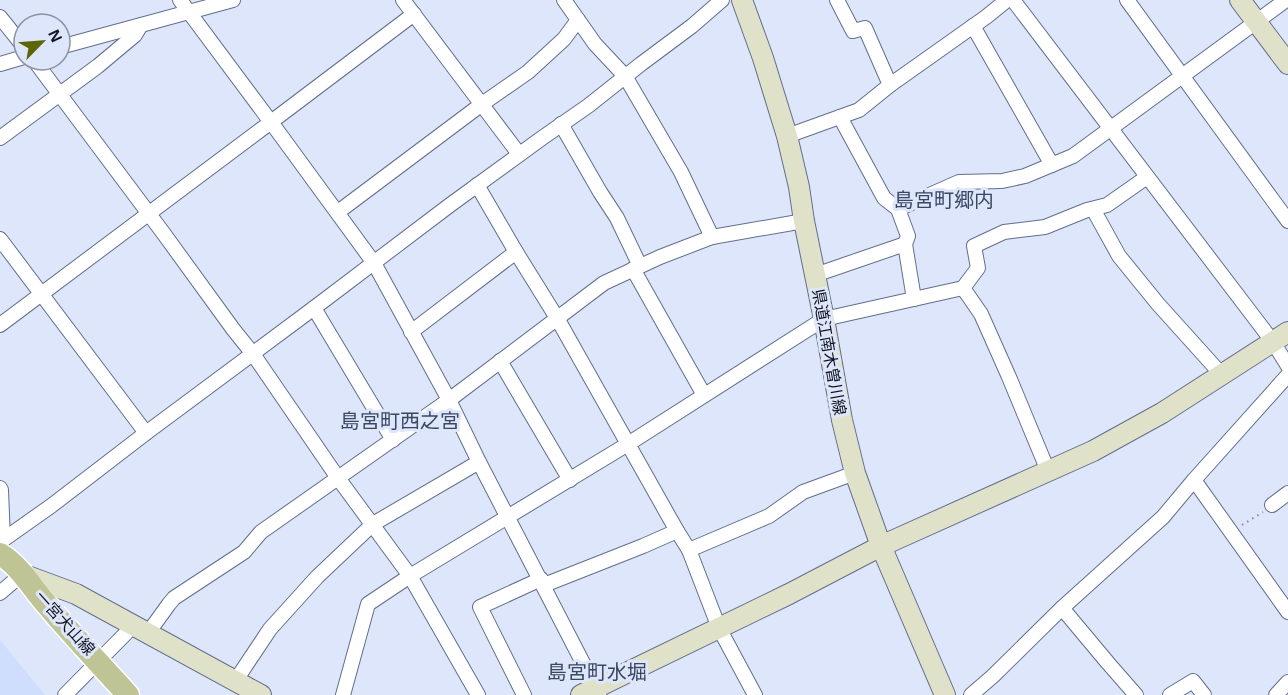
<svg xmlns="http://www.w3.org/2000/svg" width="1288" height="695" viewBox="0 0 1288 695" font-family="Helvetica,'Noto Sans JP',sans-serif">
<rect width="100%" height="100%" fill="#dee6fb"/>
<polygon fill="#d0defe" points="0,640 45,695 0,695"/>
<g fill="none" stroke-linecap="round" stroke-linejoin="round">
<defs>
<g id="street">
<polyline points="180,0 279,133 374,263 449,400 479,462 599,694"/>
<polyline points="403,0 519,154"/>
<polyline points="564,0 595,44 625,76 681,172 712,237"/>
<polyline points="837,0 853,31 865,28 890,85"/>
<polyline points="1013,0 1273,342 1288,366"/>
<polyline points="1127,0 1288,221"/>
<polyline points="0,17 24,47"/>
<polyline points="973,26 1052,165"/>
<polyline points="60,47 233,0"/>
<polyline points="34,60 164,234 233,329 253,354 338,478 410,576 478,695"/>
<polyline points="0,64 24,57"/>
<polyline points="840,117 884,198 898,209 908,236 905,244 914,299"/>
<polyline points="561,124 600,192 617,218 640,266"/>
<polyline points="787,136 859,110 890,85 986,17 1007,0"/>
<polyline points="0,138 98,66 135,35 141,25"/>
<polyline points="477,185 516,252 557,318 677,531 689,550 719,628 755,695"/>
<polyline points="898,209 959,182 1002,181 1025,176 1073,156 1286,0"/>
<polyline points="1093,209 1119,256 1158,304 1222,375"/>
<polyline points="338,212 482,104 528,72 564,39 578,20"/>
<polyline points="0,239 146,433"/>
<polyline points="633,269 704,395"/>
<polyline points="815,275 905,244"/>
<polyline points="963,288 981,314 1009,377 1048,471"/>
<polyline points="314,308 393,440"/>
<polyline points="0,325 271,122 414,14"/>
<polyline points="411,332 516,252"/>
<polyline points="500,361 570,480"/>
<polyline points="1194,480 1288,612"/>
<polyline points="0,488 1,490 3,540"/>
<polyline points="1272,505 1288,493"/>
<polyline points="0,542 51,506 146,433 314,308 450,205 542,138 588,106 641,64 692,26 722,0"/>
<polyline points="689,550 769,516 803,492 855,473"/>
<polyline points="544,585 643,546 677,531"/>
<polyline points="0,593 22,574"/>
<polyline points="1062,608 1108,663 1136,695"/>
<polyline points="148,633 169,604 174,598 244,552 261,532 449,400 604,283 660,257 712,237 804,221"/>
<polyline points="236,680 270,629 317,577 373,524 479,462"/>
<polyline points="65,695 133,626"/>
<polyline points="343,695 368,604 410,576 628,444 824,319 963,288 978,268 974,246 1004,232 1045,227 1087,210 1107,205 1147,177"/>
<polyline points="524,695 480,607 541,579"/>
<polyline points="971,695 993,676 1062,608 1163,517 1194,480 1288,375"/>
<polyline points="1170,695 1193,681 1204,695"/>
<polyline points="1276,695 1288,682"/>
</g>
<g id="secondary">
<polyline points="742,0 763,58 787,136 799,187 804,221 824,319 842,420 855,473 881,546 945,695"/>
<polyline points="1240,0 1288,64"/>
<polyline points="22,574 76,594 261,695"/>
<polyline points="581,695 789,594 881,546 1093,451 1162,413 1288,332"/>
</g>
<path id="primary" d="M0,554C20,566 32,588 47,605C73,636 101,665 128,695"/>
</defs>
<use href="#street" stroke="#626e8b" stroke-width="16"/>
<use href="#secondary" stroke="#626e8b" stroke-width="22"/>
<use href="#primary" stroke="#fff" stroke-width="25"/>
<polyline stroke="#83899a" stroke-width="2" stroke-dasharray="1.5 4.5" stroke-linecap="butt" points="1242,525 1263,512"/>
<use href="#street" stroke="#fff" stroke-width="14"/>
<use href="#secondary" stroke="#dfe2c9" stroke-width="20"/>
<use href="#primary" stroke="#bfc494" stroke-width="22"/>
</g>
<g text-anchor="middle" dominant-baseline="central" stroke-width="6" stroke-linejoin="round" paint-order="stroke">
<g font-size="16" fill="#0f131e" stroke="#dee6fb">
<text transform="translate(829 352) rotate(80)">県道江南木曽川線</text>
<text transform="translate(65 623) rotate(48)">一宮犬山線</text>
</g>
<g font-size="20" fill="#3b4661" stroke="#dee6fb">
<text x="944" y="200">島宮町郷内</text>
<text x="400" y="421">島宮町西之宮</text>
<text x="597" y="672">島宮町水堀</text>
</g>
</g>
<g transform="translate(42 42) rotate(65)"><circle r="28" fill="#dee6fb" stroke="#8b92a3" stroke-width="1.5"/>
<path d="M0-4.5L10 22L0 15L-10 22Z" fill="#5e6504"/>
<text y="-9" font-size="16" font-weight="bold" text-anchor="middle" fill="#0f131e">N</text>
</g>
</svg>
